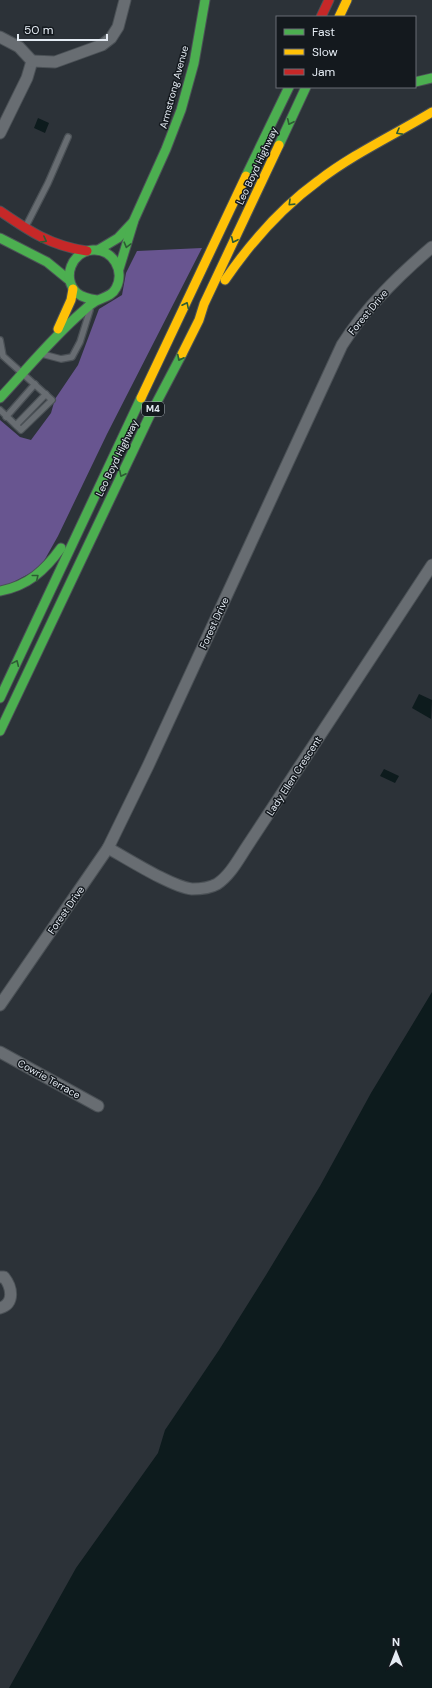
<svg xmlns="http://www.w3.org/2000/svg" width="432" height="1688" viewBox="0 0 432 1688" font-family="'DM Sans',sans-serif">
<rect width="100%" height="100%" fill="#2c3238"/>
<polygon fill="#685590" points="202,248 107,434 58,536 40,568 0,589 0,420 20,437 31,440 51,413 55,399 78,365 99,309 122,295 126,273 137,251"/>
<g fill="#0d1b1d">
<polygon points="38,118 49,123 45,133 34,128"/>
<polygon points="419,694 432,700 431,719 412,708"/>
<polygon points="384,769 399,776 395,783 380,776"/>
<polygon points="432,992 432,1688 9,1688 76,1568 158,1453 165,1430 219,1350 266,1275 320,1186 371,1093"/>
</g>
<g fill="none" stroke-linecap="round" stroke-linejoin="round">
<defs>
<g id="lane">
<polyline points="25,228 48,183 68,137"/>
<polyline points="0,340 3,356 52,400 21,430 0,410"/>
<polyline points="42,354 61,359 72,357 80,342 90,310"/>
<polyline points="6,417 35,384"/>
<polyline points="16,425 46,394"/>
</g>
<g id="street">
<polyline points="0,37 19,47 32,61 27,78 0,133"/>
<polyline points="32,61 55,62 102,45 111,38 118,27 125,0"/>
<path d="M108,848C128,859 172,887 192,889C200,889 210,888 217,884C229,876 237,862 244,851L432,565"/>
<path d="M0,1005L108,848L148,766L342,345C366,307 398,276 432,247"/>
<polyline points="0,1052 98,1106"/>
<path d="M0,1277H4C12,1287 15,1304 0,1308"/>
</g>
<g id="fast">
<polyline points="415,82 432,78"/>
<polyline points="279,145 306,87"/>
<polyline points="246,176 289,87"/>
<polyline points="0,238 47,262 69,280"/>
<polyline points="98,250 118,238 133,222"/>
<polyline points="119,269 134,220 166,149 181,110 194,63 205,0"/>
<path d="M0,398C27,369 52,338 82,312C86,308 91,304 96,301C104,297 112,296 116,288C125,271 113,249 93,250C72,251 61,278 77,293C83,298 90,299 97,300"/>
<path d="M0,591C28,586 45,570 61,548"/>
<polyline points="0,698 141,398"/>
<polyline points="0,731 150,415 182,354"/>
</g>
<g id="slow">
<polyline points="339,17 347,0"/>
<path d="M225,280C251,242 281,208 318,181C353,154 394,135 432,112"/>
<polyline points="58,329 71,300 73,289"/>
<polyline points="182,354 199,320 204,304 279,145"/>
<polyline points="141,398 246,176"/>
</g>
<g id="jam">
<polyline points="321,17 329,0"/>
<path d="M0,211C29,231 51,246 87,251"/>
</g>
</defs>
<use href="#lane" stroke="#4b5156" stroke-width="8"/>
<use href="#street" stroke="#4b5156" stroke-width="13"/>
<use href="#fast" stroke="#4b5156" stroke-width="11"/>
<use href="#slow" stroke="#4b5156" stroke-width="11"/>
<use href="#jam" stroke="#4b5156" stroke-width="11"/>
<use href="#lane" stroke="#686d72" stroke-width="5.5"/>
<use href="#street" stroke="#686d72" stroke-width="11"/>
<use href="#fast" stroke="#4caf50" stroke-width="9"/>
<use href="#slow" stroke="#ffc107" stroke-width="9"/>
<use href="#jam" stroke="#c62828" stroke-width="9"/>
</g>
<defs><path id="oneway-chevron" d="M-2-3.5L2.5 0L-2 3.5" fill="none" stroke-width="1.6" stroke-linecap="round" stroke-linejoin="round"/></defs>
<g stroke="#2d5c34">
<use href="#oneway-chevron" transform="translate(290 122) rotate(115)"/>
<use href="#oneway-chevron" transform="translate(399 132) rotate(151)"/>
<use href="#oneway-chevron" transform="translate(291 203) rotate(136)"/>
<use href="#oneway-chevron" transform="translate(44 240) rotate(28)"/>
<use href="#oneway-chevron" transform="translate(234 240) rotate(115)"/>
<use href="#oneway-chevron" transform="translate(127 245) rotate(105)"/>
<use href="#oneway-chevron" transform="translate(186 305) rotate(-64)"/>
<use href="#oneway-chevron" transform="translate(180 358) rotate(117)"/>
<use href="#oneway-chevron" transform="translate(122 474) rotate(116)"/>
<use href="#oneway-chevron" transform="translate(36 577) rotate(-39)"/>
<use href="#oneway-chevron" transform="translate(16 663) rotate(-66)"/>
</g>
<g text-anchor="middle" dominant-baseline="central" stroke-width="3" stroke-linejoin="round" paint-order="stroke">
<rect fill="#14191e" stroke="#a6adb4" stroke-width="1" x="142" y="402" width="22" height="14" rx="3"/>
<g font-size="9" font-weight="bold" fill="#e5ecf4">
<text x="153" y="409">M4</text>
</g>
<g font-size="10" fill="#e5ecf4" stroke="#14191e">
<text transform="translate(174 87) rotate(-75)">Armstrong Avenue</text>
<text transform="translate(257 166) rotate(-65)">Leo Boyd Highway</text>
<text transform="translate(368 312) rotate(-50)">Forest Drive</text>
<text transform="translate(117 458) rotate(-64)">Leo Boyd Highway</text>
<text transform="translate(214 623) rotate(-65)">Forest Drive</text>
<text transform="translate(294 776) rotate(-57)">Lady Ellen Crescent</text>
<text transform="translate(66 910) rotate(-55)">Forest Drive</text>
<text transform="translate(49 1079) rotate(29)">Cowrie Terrace</text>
</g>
</g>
<rect x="276" y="16" width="140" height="72" fill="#14191e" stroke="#686d74"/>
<rect x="284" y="29" width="20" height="6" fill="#4caf50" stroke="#686d74"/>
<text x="312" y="36" font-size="12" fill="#e5ecf4">Fast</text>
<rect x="284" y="49" width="20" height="6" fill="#ffc107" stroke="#686d74"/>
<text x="312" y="56" font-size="12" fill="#e5ecf4">Slow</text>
<rect x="284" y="69" width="20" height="6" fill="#c62828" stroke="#686d74"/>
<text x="312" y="76" font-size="12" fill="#e5ecf4">Jam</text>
<g transform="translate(396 1652)" stroke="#14191e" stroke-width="3" paint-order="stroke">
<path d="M0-3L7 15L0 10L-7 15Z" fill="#e5ecf4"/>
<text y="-6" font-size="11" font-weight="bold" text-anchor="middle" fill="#e5ecf4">N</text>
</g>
<path d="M18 34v6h89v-6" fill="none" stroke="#e5ecf4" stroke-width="2"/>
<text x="24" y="34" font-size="12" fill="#e5ecf4" stroke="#14191e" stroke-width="3" paint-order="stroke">50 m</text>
</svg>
